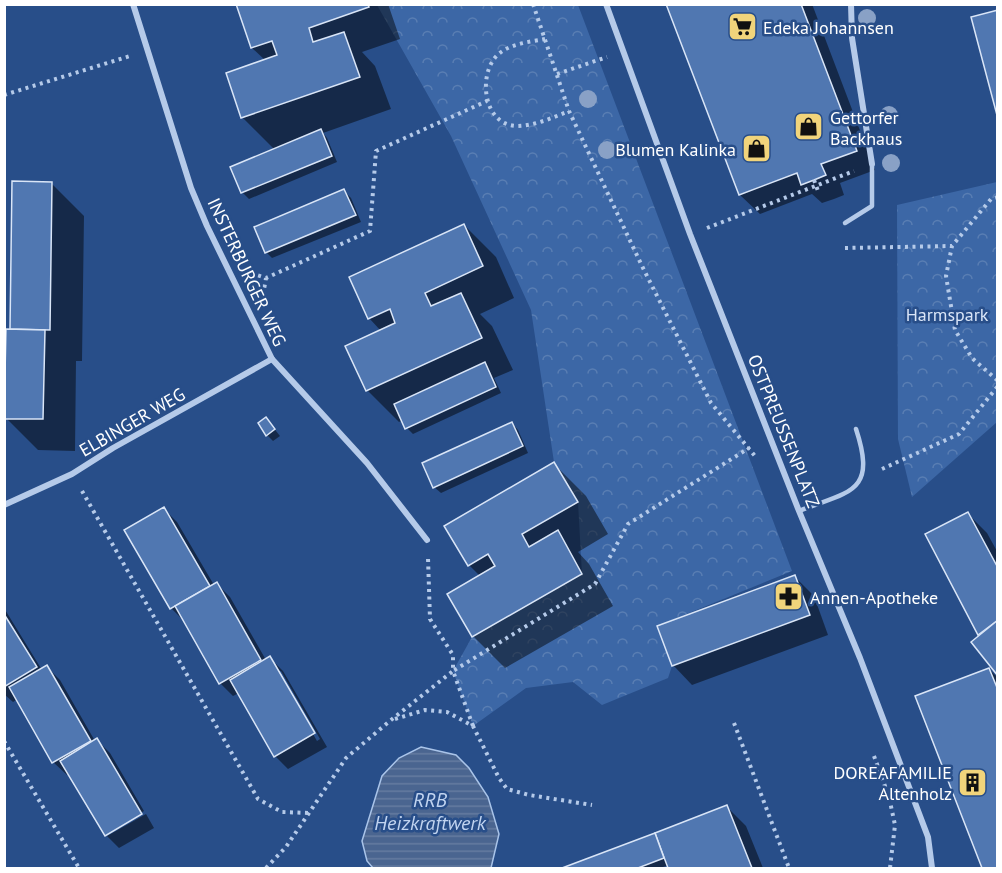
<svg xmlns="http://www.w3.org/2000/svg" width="1002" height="873" viewBox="0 0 1002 873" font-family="'PT Sans',sans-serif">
<defs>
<pattern id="park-crowns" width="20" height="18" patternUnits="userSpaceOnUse" patternTransform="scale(1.5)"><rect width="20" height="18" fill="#3c67a6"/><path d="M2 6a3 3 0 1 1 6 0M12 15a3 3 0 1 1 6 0" fill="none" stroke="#597eb3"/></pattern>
<pattern id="water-rules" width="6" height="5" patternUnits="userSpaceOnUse" patternTransform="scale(1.5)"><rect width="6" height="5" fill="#4a6590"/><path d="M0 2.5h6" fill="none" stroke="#657ca1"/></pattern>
</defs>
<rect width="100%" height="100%" fill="#284e89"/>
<g fill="url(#park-crowns)">
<polygon points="377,5 578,5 792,571 657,626 672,666 668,678 602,705 573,682 526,688 473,726 453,671 472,637 582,574 578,502 554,462 531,310 451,136"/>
<polygon points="997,182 997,422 912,497 898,439 897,205"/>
</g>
<polygon fill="url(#water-rules)" stroke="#a9c4e9" stroke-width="1.5" points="421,747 456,755 469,768 488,797 499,834 491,868 373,868 367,861 362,841 382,776 399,758"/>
<g fill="#0007" fill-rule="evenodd">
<polygon points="388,4 400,39 362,52 375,66 391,109 323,133 327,138 337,162 249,199 242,192 232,168 275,150 243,118 227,74 266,61 252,48 238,5"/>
<polygon points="668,4 812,4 875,170 840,183 844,195 834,199 822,203 812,194 760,214 740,195"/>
<polygon points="14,183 52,184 84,216 82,361 76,361 75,451 38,450 6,418 12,331"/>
<polygon points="344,191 351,198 361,222 272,258 266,252"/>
<polygon points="464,225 496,257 514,298 480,314 492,326 513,370 494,378 501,393 413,434 407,428 403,420 399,422 367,390 381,331 369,318"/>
<polygon points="512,423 518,430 528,453 441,493 434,487"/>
<polygon points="272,426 280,436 273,441 267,435"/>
<polygon points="554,464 586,496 608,534 578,552 589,564 613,606 505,668 473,636 449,595 481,577 469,565"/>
<path d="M164,509L177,522L214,585L217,584L230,597L266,660L270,658L283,671L327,747L288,769L275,756L239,693L233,696L220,683L184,621L171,608ZM277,671H281L320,739L317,741Z"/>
<polygon points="968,514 987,533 998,553 998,673 980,636 927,535"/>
<polygon points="795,577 814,596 828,635 692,685 673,665"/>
<polygon points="4,608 42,670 47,667 60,680 95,741 97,740 110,753 144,811 107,833 107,836 146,814 154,828 119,848 106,835 69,773 67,775 53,762 18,699 13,702 4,694"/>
<polygon points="989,669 998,678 998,868 983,868 917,697"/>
<polygon points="727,807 746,826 763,868 670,868 669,865 660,868 566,868"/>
</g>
<g fill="#5077b1" stroke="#d9e5f7" stroke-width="1.5">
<polygon points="236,4 368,4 369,7 309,28 313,42 344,32 360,77 241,118 226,73 277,55 272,41 251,48"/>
<polygon points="666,4 801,4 857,151 821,164 826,175 814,180 801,185 797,173 739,195"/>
<polygon points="998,10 998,119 971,17"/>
<polygon points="321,129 332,156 241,193 230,167"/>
<polygon points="12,181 52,182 50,330 10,329"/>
<polygon points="344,189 356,215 265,253 254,227"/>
<polygon points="464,224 483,266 425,293 431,306 461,293 482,338 366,391 345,346 395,323 390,309 368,319 349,277"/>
<polygon points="6,329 45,330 43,419 4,419"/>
<polygon points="485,362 496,387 405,429 394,404"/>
<polygon points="266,417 275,429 266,436 258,423"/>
<polygon points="512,422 523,446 433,488 422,463"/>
<polygon points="554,462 578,502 522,534 529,547 558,530 582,574 472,637 447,594 495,566 488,554 468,566 444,526"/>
<polygon points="164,507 210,586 170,609 124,530"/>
<polygon points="968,512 998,568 998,620 978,635 925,534"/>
<polygon points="795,575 810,615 672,666 657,626"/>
<polygon points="217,582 261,660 219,684 175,606"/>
<polygon points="4,614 37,667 4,687"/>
<polygon points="998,620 998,676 971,642"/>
<polygon points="270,656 315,733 274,757 230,680"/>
<polygon points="47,665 91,741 52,763 9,687"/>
<polygon points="989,668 998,690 998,868 982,868 915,696"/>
<polygon points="97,738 142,814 105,836 60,761"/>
<polygon points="727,805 752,868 668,868 655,833"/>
<polygon points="655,833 664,858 638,868 562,868"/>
</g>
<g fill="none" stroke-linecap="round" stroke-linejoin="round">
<g stroke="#b5cae9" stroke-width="4" stroke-dasharray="3 4.5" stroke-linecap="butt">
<polyline points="533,4 569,111 642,266 711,403 755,456"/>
<path d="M545,39C529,42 505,44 494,59C479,79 484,124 516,126C534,126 552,118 569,111"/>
<polyline points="557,74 607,57"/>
<polyline points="4,95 130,56"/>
<polyline points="814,180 818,191"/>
<polyline points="998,197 991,199 952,246 946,276 955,330 972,358 998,381"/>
<polyline points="707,228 854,171"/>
<polyline points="845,248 952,246"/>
<polyline points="251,273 266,278 370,231 376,151 487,101"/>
<polyline points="263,295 266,278"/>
<polyline points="882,469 959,434 998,386"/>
<polyline points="82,491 258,799 282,812 310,813"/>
<polyline points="395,719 425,710 447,712 473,726 499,778 507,789 529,795 592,805"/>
<polyline points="734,723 789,868"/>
<polyline points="473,726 453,671 595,584 628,524 749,448"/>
<polyline points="4,741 79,868"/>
<polyline points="874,756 889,797 895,825 890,868"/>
<polyline points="266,868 286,847 346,758 391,720 453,671 453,655 430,619 428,558"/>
</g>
<g stroke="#b5cae9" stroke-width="4.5">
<polyline points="845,223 872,206 872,164"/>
<path d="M799,511C850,491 877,493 856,429"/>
</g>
<g stroke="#b5cae9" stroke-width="6">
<polyline points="133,4 191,188 207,226 272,359 367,463 427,540"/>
<polyline points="606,4 690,234 799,511 860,658 928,837 932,868"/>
<polyline points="851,4 852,38 872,164"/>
<polyline points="4,505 72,474 113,448 272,359"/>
</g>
</g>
<g fill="#89a1c6">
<circle cx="867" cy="18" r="9"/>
<circle cx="588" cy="99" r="9"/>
<circle cx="889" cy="115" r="9"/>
<circle cx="607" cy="150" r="9"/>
<circle cx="891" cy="163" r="9"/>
</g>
<defs>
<symbol id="supermarket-square" viewBox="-11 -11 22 22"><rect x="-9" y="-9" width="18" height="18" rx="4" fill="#f1d47b" stroke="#284e89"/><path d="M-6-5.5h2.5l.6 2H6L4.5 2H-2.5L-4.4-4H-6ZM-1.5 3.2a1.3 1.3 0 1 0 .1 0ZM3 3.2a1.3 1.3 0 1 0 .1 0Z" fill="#111"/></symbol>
<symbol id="shop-square" viewBox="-11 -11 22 22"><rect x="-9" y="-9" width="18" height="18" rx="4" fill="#f1d47b" stroke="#284e89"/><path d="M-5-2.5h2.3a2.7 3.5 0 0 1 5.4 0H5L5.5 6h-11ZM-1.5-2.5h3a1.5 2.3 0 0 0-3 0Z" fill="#111"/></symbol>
<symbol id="pharmacy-square" viewBox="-11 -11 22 22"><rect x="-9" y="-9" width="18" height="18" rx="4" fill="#f1d47b" stroke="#284e89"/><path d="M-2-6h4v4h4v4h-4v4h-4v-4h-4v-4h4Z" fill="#111"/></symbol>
<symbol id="building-square" viewBox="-11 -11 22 22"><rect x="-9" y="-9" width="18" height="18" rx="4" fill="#f1d47b" stroke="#284e89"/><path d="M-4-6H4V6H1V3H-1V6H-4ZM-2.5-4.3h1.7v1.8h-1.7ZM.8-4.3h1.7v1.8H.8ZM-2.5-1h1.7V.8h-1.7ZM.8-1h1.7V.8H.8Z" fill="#111"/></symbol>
</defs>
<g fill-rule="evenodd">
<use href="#supermarket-square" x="726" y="10" width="33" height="33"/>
<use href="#shop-square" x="792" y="110" width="33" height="33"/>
<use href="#shop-square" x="740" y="132" width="33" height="33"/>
<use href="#pharmacy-square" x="772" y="580" width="33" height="33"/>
<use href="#building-square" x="956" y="766" width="33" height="33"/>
</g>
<g text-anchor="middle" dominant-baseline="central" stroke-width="5" stroke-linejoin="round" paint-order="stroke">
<g font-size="18" fill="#fff" stroke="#284e89" text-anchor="start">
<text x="763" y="27">Edeka Johannsen</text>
<text x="830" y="117">Gettorfer<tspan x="830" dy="21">Backhaus</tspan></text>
<text x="736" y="149" text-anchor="end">Blumen Kalinka</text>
<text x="810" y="597">Annen-Apotheke</text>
<text x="952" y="772" text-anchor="end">DOREAFAMILIE<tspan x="952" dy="21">Altenholz</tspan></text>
</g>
<g font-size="18" fill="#fff" stroke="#284e89">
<text transform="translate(247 272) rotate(65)">INSTERBURGER WEG</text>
<text transform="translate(132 422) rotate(-30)">ELBINGER WEG</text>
<text transform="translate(784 431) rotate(68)">OSTPREUSSENPLATZ</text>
</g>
<g font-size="18" fill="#d9e5f7" stroke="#284e89">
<text x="947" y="314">Harmspark</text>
</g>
<g font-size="20" font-style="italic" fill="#c1d4f0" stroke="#284e89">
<text x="430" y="800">RRB<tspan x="430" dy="23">Heizkraftwerk</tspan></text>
</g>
</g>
<rect width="1002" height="873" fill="none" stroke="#ffffff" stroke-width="12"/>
</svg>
